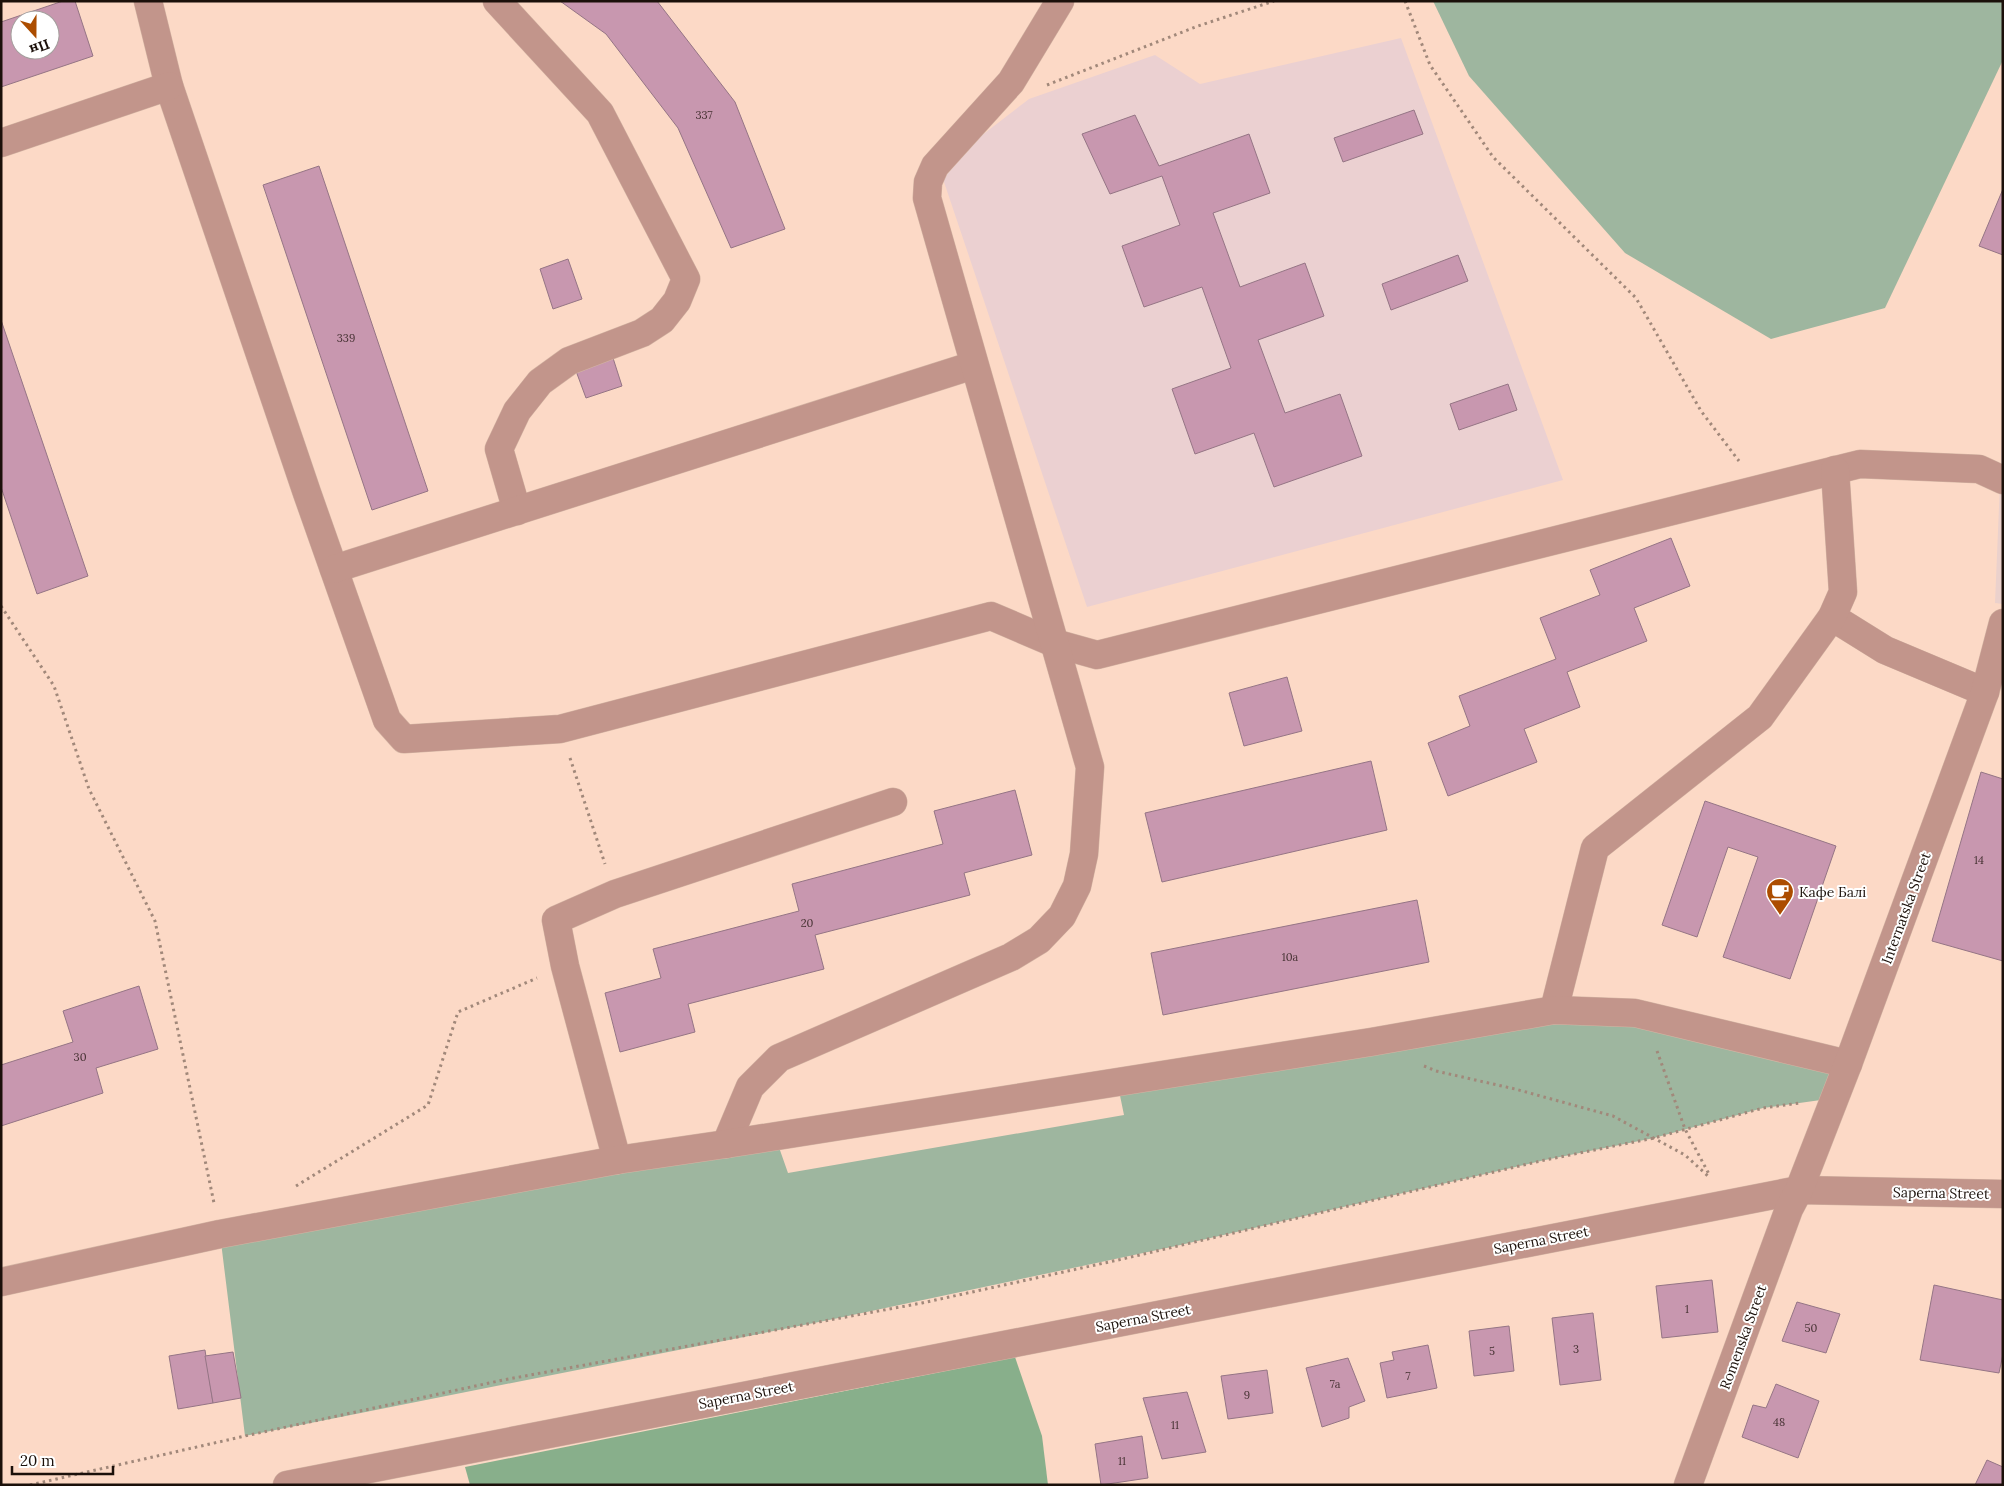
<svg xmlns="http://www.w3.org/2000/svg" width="2004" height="1486" viewBox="0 0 2004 1486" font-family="Lora,serif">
<rect width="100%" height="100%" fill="#fcd9c6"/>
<polygon fill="#ebd1cc" points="2003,411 2003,604 1995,603"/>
<polygon fill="#ebd0d1" points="1401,38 1563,480 1087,607 943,179 977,139 1029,99 1155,55 1200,84"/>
<g fill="#9eb69f">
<polygon points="1433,1 2003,1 2003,60 1885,308 1771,339 1625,253 1469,76"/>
<polygon points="1554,1010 1848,1064 1835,1098 1763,1108 1654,1138 1545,1160 1176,1246 829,1320 245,1436 220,1234 775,1136 788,1173 1124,1115 1117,1081"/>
</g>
<polygon fill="#88af8b" points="1015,1357 1042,1436 1048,1485 470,1485 465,1467"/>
<g fill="#c897af" stroke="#957585" fill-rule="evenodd">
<path d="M63,1H75L93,56L1,87V22ZM20,20H50V50H20Z"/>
<polygon points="560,1 657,1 735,102 785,229 731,248 678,128 606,34"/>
<polygon points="1414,110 1423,134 1343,162 1334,138"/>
<polygon points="1135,115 1159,166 1249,134 1270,193 1213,213 1240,287 1305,263 1324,316 1258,340 1285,413 1340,394 1362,456 1274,487 1254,433 1195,454 1172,389 1231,368 1202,287 1144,307 1122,246 1180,225 1162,176 1110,194 1082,134"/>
<polygon points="319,166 428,491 372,510 263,185"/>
<polygon points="2003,189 2003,255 1979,246"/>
<polygon points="1458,255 1468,281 1391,310 1382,284"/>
<polygon points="568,259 582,299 553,309 540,269"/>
<polygon points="1,320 88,576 37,594 1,487"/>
<polygon points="613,358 622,386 586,398 576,371"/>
<polygon points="1508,384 1517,410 1459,430 1450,404"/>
<polygon points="1671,538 1690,586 1634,608 1647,641 1567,672 1580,707 1524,729 1537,762 1448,796 1428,743 1470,726 1459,696 1556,659 1540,618 1600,595 1590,570"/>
<polygon points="1287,677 1302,731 1244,746 1229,693"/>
<polygon points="1371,761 1387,830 1162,882 1145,813"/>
<polygon points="1981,772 2003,779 2003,961 1932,941"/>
<polygon points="1015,790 1032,855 964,873 970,895 815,935 824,969 688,1004 695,1032 620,1052 605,993 661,978 653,949 799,911 792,884 943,844 934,811"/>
<polygon points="1705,801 1836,846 1790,979 1723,957 1758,857 1728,847 1697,937 1662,925"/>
<polygon points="1417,900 1429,962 1163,1015 1151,953"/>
<polygon points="139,986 158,1049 96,1068 103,1093 1,1126 1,1065 73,1042 63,1011"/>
<polygon points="1712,1280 1718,1332 1662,1338 1656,1286"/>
<polygon points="1934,1285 2003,1300 2003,1354 1999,1373 1920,1360"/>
<polygon points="1797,1302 1840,1314 1826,1353 1782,1341"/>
<polygon points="1593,1313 1601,1380 1560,1385 1552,1318"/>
<polygon points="1509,1326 1514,1371 1474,1376 1469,1331"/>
<polygon points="1428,1345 1437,1388 1387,1398 1380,1363 1394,1360 1392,1352"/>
<polygon points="205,1350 213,1403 178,1409 169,1356"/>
<polygon points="233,1352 241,1398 213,1403 205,1356"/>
<polygon points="1348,1358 1365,1401 1349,1407 1349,1418 1322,1427 1306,1368"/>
<polygon points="1267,1370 1273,1413 1228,1419 1221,1376"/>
<polygon points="1776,1384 1819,1401 1798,1458 1742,1437 1753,1405 1766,1408"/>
<polygon points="1187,1392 1206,1452 1162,1459 1143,1398"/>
<polygon points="1142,1436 1148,1478 1101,1485 1095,1444"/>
<polygon points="1987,1460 2003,1467 2003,1485 1975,1485"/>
</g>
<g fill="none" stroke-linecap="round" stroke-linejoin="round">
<defs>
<g id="minor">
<polyline points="148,1 169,86 307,493 387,720 404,739 560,729 991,616 1054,643 1097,655 1860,464 1979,469 2003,480"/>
<polyline points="497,1 600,113 686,279 677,301 662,320 642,333 569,361 540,382 517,411 499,449 517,511"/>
<polyline points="1,143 169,86"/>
<polyline points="334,569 974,365"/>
<polyline points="1832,617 1885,650 1985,692"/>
<polyline points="1554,1010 1595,848 1760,717 1832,617 1843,592 1835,470"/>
<polyline points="726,1144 750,1087 779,1058 1011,957 1039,940 1062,916 1077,886 1084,854 1090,767 927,198 928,182 935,166 1011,82 1060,1"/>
<polyline points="617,1160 565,966 556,920 615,894 893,802"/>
<polyline points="1,1282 220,1234 617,1160 726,1144 1371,1042 1554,1010 1635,1013 1848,1064"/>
<polyline points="287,1485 1799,1190 2003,1194"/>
<polyline points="1688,1485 1789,1209 1799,1190 1848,1064 1985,692 2003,623"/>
</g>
</defs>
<use href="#minor" stroke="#d4b5a4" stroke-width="29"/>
<g stroke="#a1887a" stroke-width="3" stroke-dasharray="2.5 4" stroke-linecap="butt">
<polyline points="1405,1 1430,65 1493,157 1636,298 1701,411 1739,461"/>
<polyline points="1047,85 1198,26 1274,1"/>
<polyline points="1,606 54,686 89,789 155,921 214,1203"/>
<polyline points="570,758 605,864"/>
<polyline points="1657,1051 1685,1129 1710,1176"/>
<polyline points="1424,1066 1436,1071 1515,1089 1613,1116 1685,1155 1708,1176"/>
<polyline points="296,1186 428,1105 458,1012 537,978"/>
<polyline points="30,1485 245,1436 503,1380 922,1303 1118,1260 1545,1160 1654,1138 1763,1108 1800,1103"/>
</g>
<use href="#minor" stroke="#c2958b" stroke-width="28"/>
</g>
<defs>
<symbol id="cafe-pin" viewBox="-11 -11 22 30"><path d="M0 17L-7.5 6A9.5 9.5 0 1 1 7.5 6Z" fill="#ac4d00" stroke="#fff"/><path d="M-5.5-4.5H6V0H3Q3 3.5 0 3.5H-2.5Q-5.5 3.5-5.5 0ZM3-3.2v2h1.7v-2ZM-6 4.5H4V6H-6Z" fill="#fff"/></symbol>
</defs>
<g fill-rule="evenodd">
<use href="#cafe-pin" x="1764" y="876" width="32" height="43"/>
</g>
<g text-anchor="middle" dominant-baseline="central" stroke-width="4" stroke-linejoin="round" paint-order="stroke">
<g font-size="11" fill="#463233">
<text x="704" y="115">337</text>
<text x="346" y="338">339</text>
<text x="1979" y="860">14</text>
<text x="807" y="923">20</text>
<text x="1290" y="957">10а</text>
<text x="80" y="1057">30</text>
<text x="1687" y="1309">1</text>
<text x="1811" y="1328">50</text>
<text x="1576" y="1349">3</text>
<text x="1492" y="1351">5</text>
<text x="1408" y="1376">7</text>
<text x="1335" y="1384">7а</text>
<text x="1247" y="1395">9</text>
<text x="1779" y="1422">48</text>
<text x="1175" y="1425">11</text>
<text x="1122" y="1461">11</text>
</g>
<g font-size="14" fill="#1b100a" stroke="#fff" text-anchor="start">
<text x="1799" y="892">Кафе Балі</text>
</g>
<g font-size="14" fill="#1b100a" stroke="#fff">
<text transform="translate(1906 908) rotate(-70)">Internatska Street</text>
<text transform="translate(1941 1193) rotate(1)">Saperna Street</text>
<text transform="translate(1541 1240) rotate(-11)">Saperna Street</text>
<text transform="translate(1143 1318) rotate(-11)">Saperna Street</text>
<text transform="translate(1743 1337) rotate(-70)">Romenska Street</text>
<text transform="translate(746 1395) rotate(-11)">Saperna Street</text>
</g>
</g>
<rect width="2004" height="1486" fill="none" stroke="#1b100a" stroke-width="5"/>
<g transform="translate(35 35) rotate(159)"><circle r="24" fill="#ffffff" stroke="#a49f9d"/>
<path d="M0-4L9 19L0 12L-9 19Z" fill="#ac4d00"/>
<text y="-8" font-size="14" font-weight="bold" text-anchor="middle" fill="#1b100a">Пн</text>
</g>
<path d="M12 1466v8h101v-8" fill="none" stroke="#1b100a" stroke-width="2.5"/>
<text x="20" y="1466" font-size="15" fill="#1b100a" stroke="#ffffff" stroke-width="4" paint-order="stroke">20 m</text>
</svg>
